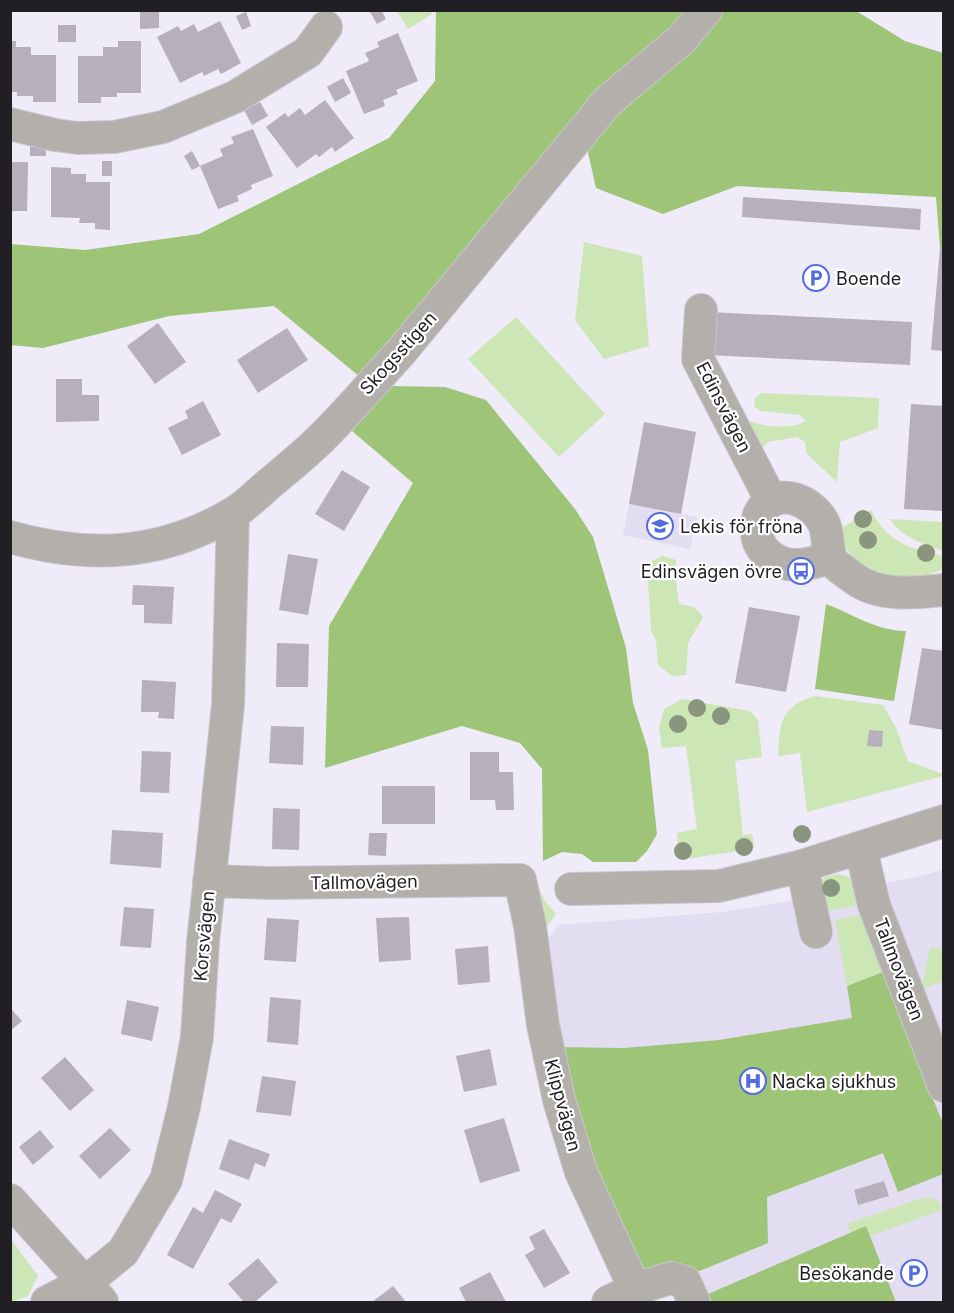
<svg xmlns="http://www.w3.org/2000/svg" width="954" height="1313" viewBox="0 0 954 1313" font-family="Inter,sans-serif">
<rect width="100%" height="100%" fill="#efebf8"/>
<g fill="#e3ddf1">
<polygon points="629,504 697,517 690,549 623,535"/>
<polygon points="943,870 943,1302 711,1302 707,1294 677,1272 638,1268 572,1116 545,944 558,925 722,912 816,897 916,877"/>
</g>
<g fill="#cce6b5">
<polygon points="397,11 431,11 432,14 408,29"/>
<polygon points="584,242 642,256 649,346 604,359 575,320"/>
<polygon points="516,317 605,414 559,457 468,359"/>
<path d="M761,393L879,398L878,428L840,442L837,482L806,453L805,442L797,437L768,442L759,452L740,417C757,426 789,431 806,421L800,415L760,411L754,406L755,398Z"/>
<path d="M871,510C887,543 910,548 943,556V569C919,581 881,581 858,563C849,555 843,542 837,531Z"/>
<path d="M890,519L943,522V551C926,545 899,536 890,519Z"/>
<polygon points="662,556 676,560 675,574 679,604 694,607 703,617 688,643 686,675 672,676 658,665 656,640 651,630 648,583 650,562"/>
<path d="M814,696L883,705L896,728L908,761L943,774V776L807,812L800,753L778,756C780,725 779,707 814,696Z"/>
<polygon points="682,699 750,711 758,720 762,757 735,761 743,835 752,834 754,845 752,849 692,858 682,858 678,850 677,833 697,829 686,746 662,748 659,728 664,709"/>
<polygon points="838,874 850,877 858,905 824,912 821,881 825,877"/>
<polygon points="538,886 545,901 556,914 548,925 542,927 530,890"/>
<polygon points="865,914 883,972 847,986 835,920"/>
<polygon points="930,948 943,949 943,987 941,982 921,989"/>
<polygon points="932,1198 939,1202 942,1210 870,1236 866,1226 851,1233 847,1224 919,1199"/>
<polygon points="10,1238 38,1276 28,1296 11,1302"/>
</g>
<g fill="#9dc477">
<polygon points="436,11 688,11 444,278 359,376 274,306 169,316 43,348 11,345 10,244 85,250 199,234 389,138 435,81"/>
<polygon points="722,11 856,11 905,41 943,53 943,248 940,248 936,197 737,186 663,214 596,188 586,144 703,38"/>
<polygon points="389,386 445,387 486,400 575,509 593,537 626,648 633,703 648,750 657,834 647,851 636,862 593,862 582,854 562,852 543,861 542,769 520,743 462,726 325,768 329,626 413,483 352,431"/>
<path d="M826,604C853,614 876,631 906,631L894,701L815,689Z"/>
<polygon points="883,972 943,1124 943,1174 898,1192 883,1153 767,1197 768,1243 697,1272 677,1272 638,1268 615,1231 555,1047 624,1048 719,1040 852,1018 847,986"/>
<polygon points="866,1226 896,1302 712,1302 708,1294"/>
</g>
<g fill="#b7afbb">
<polygon points="372,10 381,10 386,19 377,24 370,12"/>
<polygon points="140,12 159,12 159,28 140,29"/>
<polygon points="246,12 251,26 242,30 236,16"/>
<polygon points="220,21 241,63 221,74 218,69 204,76 202,72 180,83 157,37 178,26 181,31 194,24 198,32"/>
<rect x="58" y="25" width="18" height="17"/>
<polygon points="398,33 418,81 396,90 398,94 383,100 385,106 364,114 346,71 369,61 365,53 379,47 377,42"/>
<polygon points="10,41 16,41 16,47 31,47 31,55 56,55 56,102 33,102 33,96 17,96 17,92 10,92"/>
<polygon points="118,41 141,41 141,93 117,93 117,97 101,97 101,103 78,103 78,56 103,56 103,47 118,47"/>
<polygon points="343,78 351,93 335,102 327,87"/>
<polygon points="325,100 354,138 335,152 332,147 319,157 316,154 297,168 266,127 285,113 288,117 300,108 305,115"/>
<polygon points="260,102 268,116 252,125 244,110"/>
<polygon points="253,129 273,176 251,185 252,189 237,196 239,201 218,209 200,166 223,156 220,149 234,143 231,137"/>
<polygon points="30,143 46,144 46,156 30,156"/>
<polygon points="192,151 200,166 192,170 184,156"/>
<rect x="102" y="161" width="10" height="15"/>
<polygon points="10,162 28,162 27,211 10,211"/>
<polygon points="51,167 71,168 71,174 86,174 86,182 110,182 110,230 95,229 95,223 79,223 80,218 51,217"/>
<polygon points="743,197 921,209 920,230 742,217"/>
<polygon points="940,248 944,248 944,351 931,350"/>
<polygon points="710,312 912,322 910,365 708,355"/>
<polygon points="158,323 186,362 155,384 127,346"/>
<polygon points="287,328 308,360 258,393 237,360"/>
<polygon points="56,379 82,379 82,395 99,395 99,421 56,422"/>
<polygon points="203,401 221,435 182,455 168,428 188,418 185,411"/>
<polygon points="911,404 944,406 944,511 904,509"/>
<polygon points="644,422 696,432 681,514 629,504"/>
<polygon points="342,470 370,487 344,531 315,514"/>
<polygon points="288,554 318,559 308,615 279,610"/>
<polygon points="133,585 174,587 172,624 144,623 144,605 132,605"/>
<polygon points="749,607 800,616 786,692 735,683"/>
<polygon points="277,643 309,644 308,687 276,687"/>
<polygon points="922,648 944,651 944,730 909,724"/>
<polygon points="142,680 176,682 174,719 158,718 159,712 141,712"/>
<polygon points="271,726 304,727 303,765 269,763"/>
<polygon points="869,730 883,731 882,747 867,746"/>
<polygon points="142,751 171,752 169,793 140,792"/>
<polygon points="470,752 499,752 499,772 513,772 514,810 496,810 495,800 470,800"/>
<rect x="382" y="786" width="53" height="38"/>
<polygon points="273,808 300,809 299,850 272,849"/>
<polygon points="112,830 163,833 161,868 110,864"/>
<polygon points="369,833 387,833 386,856 368,855"/>
<polygon points="124,907 154,909 151,948 120,946"/>
<polygon points="409,917 411,960 379,962 376,918"/>
<polygon points="267,918 299,920 296,962 264,960"/>
<polygon points="488,946 490,982 458,985 455,949"/>
<polygon points="270,997 301,1000 298,1045 267,1042"/>
<polygon points="127,1000 159,1007 152,1041 121,1034"/>
<polygon points="10,1008 22,1021 10,1031"/>
<polygon points="490,1049 497,1085 464,1092 456,1056"/>
<polygon points="65,1057 94,1090 70,1111 41,1078"/>
<polygon points="262,1076 296,1081 291,1116 256,1112"/>
<polygon points="504,1118 520,1171 480,1183 464,1130"/>
<polygon points="110,1128 131,1150 100,1179 79,1156"/>
<polygon points="40,1130 54,1147 33,1165 19,1147"/>
<polygon points="229,1139 270,1154 265,1167 255,1163 249,1180 219,1169"/>
<polygon points="884,1181 889,1196 858,1205 854,1190"/>
<polygon points="215,1190 242,1204 231,1223 221,1218 193,1269 167,1255 193,1207 203,1213"/>
<polygon points="544,1229 570,1273 544,1288 525,1255 535,1249 529,1237"/>
<polygon points="258,1258 278,1282 255,1302 244,1302 228,1284"/>
<polygon points="490,1272 506,1302 466,1302 459,1288"/>
<polygon points="393,1286 406,1302 372,1302"/>
</g>
<g fill="none" stroke-linecap="round" stroke-linejoin="round">
<defs>
<g id="minor">
<polyline points="10,124 55,135 78,138 114,137 163,127 235,97 308,52 326,27"/>
<polyline points="701,310 698,359 771,500"/>
<path d="M10,537C88,559 159,556 230,515C244,508 257,494 269,484C283,472 297,461 311,448C343,419 371,384 401,352L607,102L682,39L706,10"/>
<path d="M831,558C819,561 807,565 795,565C777,565 758,551 757,533C757,526 757,516 761,511C778,484 816,502 825,526C828,536 827,549 831,558C834,565 848,574 855,579C879,597 915,593 944,590"/>
<polyline points="861,849 874,905 944,1086"/>
<polyline points="802,866 816,932"/>
<polyline points="209,881 270,883 520,880 530,926 543,1025 559,1100 581,1172 635,1289 608,1302"/>
<polyline points="571,889 719,886 802,866 944,821"/>
<polyline points="10,1200 102,1302"/>
<polyline points="635,1289 671,1278 685,1282 694,1302"/>
<polyline points="47,1302 86,1282 123,1252 166,1180 184,1107 197,1037 203,942 228,705 233,514"/>
</g>
</defs>
<use href="#minor" stroke="#cac6d2" stroke-width="34"/>
<use href="#minor" stroke="#b3afab" stroke-width="32"/>
</g>
<g fill="#89957d">
<circle cx="863" cy="519" r="9"/>
<circle cx="868" cy="540" r="9"/>
<circle cx="926" cy="553" r="9"/>
<circle cx="697" cy="708" r="9"/>
<circle cx="721" cy="716" r="9"/>
<circle cx="678" cy="724" r="9"/>
<circle cx="802" cy="834" r="9"/>
<circle cx="744" cy="847" r="9"/>
<circle cx="683" cy="851" r="9"/>
<circle cx="831" cy="888" r="9"/>
</g>
<defs>
<symbol id="parking-ring" viewBox="-11 -11 22 22"><circle r="9.5" fill="#fff" stroke="#546ce2" stroke-width="1.5"/><path d="M-3.5-5.5H1a3.5 3.5 0 0 1 0 7H-1V5.5H-3.5ZM-1-3.4V-.6H.8a1.4 1.4 0 0 0 0-2.8Z" fill="#546ce2"/></symbol>
<symbol id="school-ring" viewBox="-11 -11 22 22"><circle r="9.5" fill="#fff" stroke="#546ce2" stroke-width="1.5"/><path d="M0-5L7-2L0 1L-7-2ZM-4 1L0 2.5L4 1V4Q0 6-4 4Z" fill="#546ce2"/></symbol>
<symbol id="bus-ring" viewBox="-11 -11 22 22"><circle r="9.5" fill="#fff" stroke="#546ce2" stroke-width="1.5"/><path d="M-5-6H5V4H4V6H2V4H-2V6H-4V4H-5ZM-3.5-4V0h7V-4ZM-3.5 1.2v1.5H-2V1.2ZM2 1.2v1.5H3.5V1.2Z" fill="#546ce2"/></symbol>
<symbol id="hospital-ring" viewBox="-11 -11 22 22"><circle r="9.5" fill="#fff" stroke="#546ce2" stroke-width="1.5"/><path d="M-5-5h3v3.5h4V-5h3V5h-3V1.5h-4V5h-3Z" fill="#546ce2"/></symbol>
</defs>
<g fill-rule="evenodd">
<use href="#parking-ring" x="801" y="263" width="30" height="30"/>
<use href="#school-ring" x="645" y="511" width="30" height="30"/>
<use href="#bus-ring" x="786" y="556" width="30" height="30"/>
<use href="#hospital-ring" x="738" y="1066" width="30" height="30"/>
<use href="#parking-ring" x="899" y="1258" width="30" height="30"/>
</g>
<g text-anchor="middle" dominant-baseline="central" stroke-width="4.5" stroke-linejoin="round" paint-order="stroke">
<g font-size="18" fill="#211f24" stroke="#fff" text-anchor="start">
<text x="836" y="278">Boende</text>
<text x="680" y="526">Lekis för fröna</text>
<text x="782" y="571" text-anchor="end">Edinsvägen övre</text>
<text x="772" y="1081">Nacka sjukhus</text>
<text x="894" y="1273" text-anchor="end">Besökande</text>
</g>
<g font-size="18" fill="#211f24" stroke="#fff">
<text transform="translate(398 353) rotate(-48)">Skogsstigen</text>
<text transform="translate(724 407) rotate(63)">Edinsvägen</text>
<text transform="translate(364 882) rotate(-1)">Tallmovägen</text>
<text transform="translate(204 936) rotate(-85)">Korsvägen</text>
<text transform="translate(899 969) rotate(69)">Tallmovägen</text>
<text transform="translate(563 1105) rotate(75)">Klippvägen</text>
</g>
</g>
<rect width="954" height="1313" fill="none" stroke="#211f24" stroke-width="24"/>
</svg>
